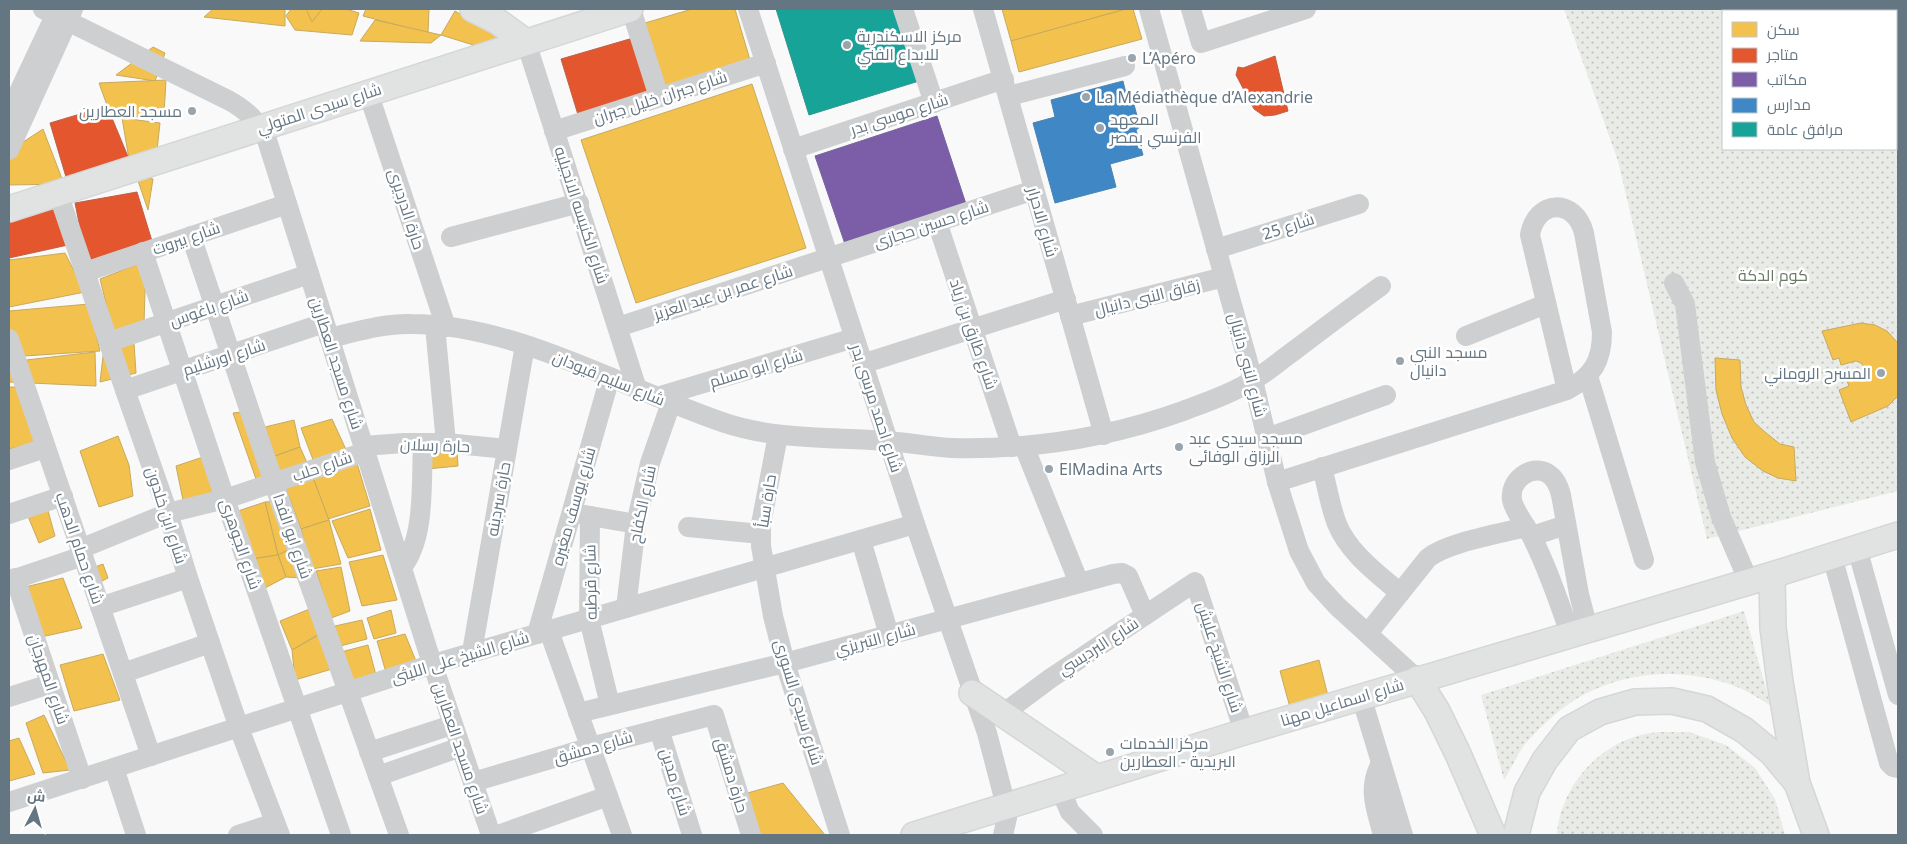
<svg xmlns="http://www.w3.org/2000/svg" width="1907" height="844" viewBox="0 0 1907 844" font-family="'Noto Sans',Cairo,sans-serif">
<defs>
<pattern id="park-dots" width="8" height="8" patternUnits="userSpaceOnUse" patternTransform="scale(1.25)"><rect width="8" height="8" fill="#e8ebe6"/><path d="M2 2h.1M6 6h.1" fill="none" stroke="#c0c3c0" stroke-width="1.8" stroke-linecap="round"/></pattern>
</defs>
<rect width="100%" height="100%" fill="#f9f9f9"/>
<g fill="url(#park-dots)" fill-rule="evenodd">
<path d="M1564,9H1898V491L1707,539L1618,161ZM1723,11H1896V149H1723Z"/>
<path d="M1744,611L1771,706C1762,700 1752,694 1742,689C1692,667 1631,669 1583,695C1561,707 1542,725 1525,744C1517,755 1511,769 1504,780L1481,695Z"/>
<path d="M1689,732L1726,745L1755,768L1775,799L1785,835H1557C1560,786 1601,740 1651,733C1663,731 1677,733 1689,732Z"/>
</g>
<g fill="#f2c14e" stroke="#c8aa5e">
<polygon points="213,9 285,9 285,26 204,17"/>
<polygon points="291,9 346,9 359,13 352,35 295,30 286,16"/>
<polygon points="306,9 322,9 312,22"/>
<polygon points="366,9 429,9 428,33 363,16"/>
<polygon points="692,9 735,9 750,60 665,87 645,23"/>
<polygon points="1002,9 1126,9 1011,41"/>
<polygon points="1126,9 1133,9 1142,39 1019,72 1011,41"/>
<polygon points="455,11 498,36 496,52 441,35"/>
<polygon points="375,20 441,35 431,43 360,41"/>
<polygon points="153,47 165,53 155,81 116,75"/>
<polygon points="166,80 164,114 112,119 99,83"/>
<polygon points="752,84 806,248 636,303 581,140"/>
<polygon points="122,118 160,123 157,150 129,159"/>
<polygon points="43,129 64,184 9,185 9,159 14,148"/>
<polygon points="136,175 153,179 148,210"/>
<polygon points="65,253 85,292 9,307 9,260"/>
<polygon points="146,261 144,323 115,340 100,279"/>
<polygon points="89,304 100,351 9,357 9,311"/>
<polygon points="1861,323 1875,325 1887,331 1898,343 1898,396 1888,406 1851,422 1839,390 1849,386 1847,381 1862,374 1864,367 1861,363 1856,361 1841,365 1839,358 1833,360 1822,331"/>
<polygon points="134,343 136,373 100,382 104,348"/>
<polygon points="95,352 96,386 9,382 9,362"/>
<polygon points="1715,358 1740,360 1741,387 1746,405 1754,422 1765,432 1780,444 1794,447 1796,481 1778,478 1763,471 1745,457 1732,438 1722,414 1716,390"/>
<polygon points="9,387 25,387 37,443 9,449"/>
<polygon points="250,411 268,485 257,482 233,413"/>
<polygon points="332,419 348,454 315,465 301,428"/>
<polygon points="294,420 300,447 275,456 265,427"/>
<polygon points="118,436 129,465 133,496 99,507 80,451"/>
<polygon points="300,447 308,465 279,475 275,456"/>
<polygon points="457,450 458,466 427,469 428,455"/>
<polygon points="206,456 217,494 184,505 176,466"/>
<polygon points="356,460 370,506 328,519 312,475"/>
<polygon points="312,475 329,520 301,529 285,486"/>
<polygon points="280,501 296,546 278,555 265,502"/>
<polygon points="265,502 278,555 252,559 238,511"/>
<polygon points="47,507 55,536 39,543 27,514"/>
<polygon points="370,509 381,550 348,558 332,521"/>
<polygon points="329,520 341,564 312,569 301,529"/>
<polygon points="296,546 301,578 286,577 278,555"/>
<polygon points="278,555 286,577 263,589 252,559"/>
<polygon points="383,555 397,600 362,606 349,562"/>
<polygon points="103,564 108,578 100,582 95,567"/>
<polygon points="341,567 350,611 331,618 316,571"/>
<polygon points="63,578 82,628 41,637 25,587"/>
<polygon points="312,608 322,632 292,650 280,621"/>
<polygon points="391,610 396,633 374,639 367,618"/>
<polygon points="362,620 367,639 340,646 335,626"/>
<polygon points="326,631 332,669 295,680 292,650"/>
<polygon points="405,634 418,666 387,676 377,641"/>
<polygon points="368,645 377,679 353,686 341,652"/>
<polygon points="103,654 120,700 74,711 60,665"/>
<polygon points="1319,660 1329,700 1291,711 1280,671"/>
<polygon points="44,715 70,770 43,773 26,723"/>
<polygon points="19,738 35,774 9,781 9,741"/>
<polygon points="783,783 825,835 758,835 744,794"/>
</g>
<g fill="#e4572e" stroke="#be6048">
<polygon points="633,38 651,96 579,118 561,59"/>
<polygon points="1275,56 1288,111 1275,115 1264,116 1254,109 1236,75 1238,67 1243,68"/>
<polygon points="107,106 129,159 66,177 50,123"/>
<polygon points="137,192 152,241 87,263 75,203"/>
<polygon points="53,208 68,245 9,258 9,218"/>
</g>
<polygon fill="#7b5ea7" stroke="#74659c" points="937,116 967,207 846,247 815,156"/>
<polygon fill="#3f88c5" stroke="#4a83b1" points="1123,81 1127,98 1132,97 1140,127 1136,130 1143,155 1110,164 1116,187 1055,203 1033,123 1055,117 1051,100"/>
<polygon fill="#17a398" stroke="#2e9692" points="776,9 896,9 919,81 809,115"/>
<g fill="none" stroke-linecap="round" stroke-linejoin="round">
<defs>
<g id="major">
<polyline points="473,9 497,21 526,42"/>
<polyline points="9,209 630,9"/>
<polyline points="1772,575 1773,628 1780,682 1797,783"/>
<polyline points="1417,679 1437,711 1458,754 1493,835"/>
<polyline points="972,693 1097,778"/>
<polyline points="914,835 1244,732 1772,575 1898,535"/>
<polyline points="1516,835 1527,792 1545,760 1569,729 1600,712 1635,702 1672,701 1707,709 1744,730 1772,753 1797,783 1816,835"/>
</g>
</defs>
<use href="#major" stroke="#d5d6d7" stroke-width="28"/>
<g stroke="#cecfd0" stroke-width="20">
<path d="M43,9L228,100C247,110 258,122 267,140L428,651L491,835"/>
<polyline points="631,9 659,97"/>
<polyline points="748,9 915,524 987,733 1006,806 1007,818 1003,835"/>
<polyline points="903,9 934,103"/>
<polyline points="983,9 1104,435"/>
<polyline points="1149,9 1253,380 1277,482 1299,551 1316,583 1337,606 1417,679"/>
<polyline points="1191,9 1201,43 1306,9"/>
<polyline points="526,42 637,389"/>
<polyline points="368,92 446,327"/>
<polyline points="1009,96 1125,66"/>
<polyline points="9,113 52,22"/>
<polyline points="554,131 766,63"/>
<polyline points="793,149 1004,79"/>
<polyline points="9,150 73,9"/>
<polyline points="58,193 125,390 168,513 188,578 239,728 280,835"/>
<polyline points="937,222 1012,447"/>
<polyline points="191,236 280,501 399,835"/>
<polyline points="451,237 579,203"/>
<polyline points="1216,249 1359,204"/>
<polyline points="143,252 225,499 341,835"/>
<polyline points="85,272 287,204"/>
<polyline points="1674,283 1685,304 1705,462 1721,517 1749,582"/>
<polyline points="1070,316 1224,277"/>
<polyline points="435,326 446,443"/>
<polyline points="618,327 1034,190"/>
<polyline points="1466,336 1546,304"/>
<path d="M329,338C356,332 384,323 411,324C517,324 626,390 725,423C776,440 832,437 885,441C908,442 930,447 952,448C1032,450 1108,438 1183,411C1207,402 1233,393 1255,379C1269,371 1282,359 1295,350C1324,328 1352,307 1381,286"/>
<polyline points="9,339 151,756"/>
<polyline points="109,342 309,274"/>
<polyline points="862,364 1066,299"/>
<polyline points="1588,376 1644,560"/>
<polyline points="125,390 324,323"/>
<polyline points="657,397 854,338"/>
<polyline points="778,435 761,524 761,546 773,616 785,663 840,835"/>
<polyline points="1267,438 1386,395"/>
<polyline points="363,446 404,443 446,443 507,449"/>
<polyline points="1024,446 1079,583"/>
<polyline points="9,460 45,448"/>
<path d="M1322,467C1327,486 1330,506 1337,524C1349,553 1377,573 1400,593"/>
<path d="M1277,482L1567,390C1593,376 1602,361 1602,332L1584,233C1575,198 1536,199 1530,235L1567,390"/>
<polyline points="9,514 63,496"/>
<polyline points="579,514 636,524"/>
<polyline points="590,516 589,619 610,705"/>
<polyline points="688,527 761,534"/>
<polyline points="1532,536 1566,525"/>
<polyline points="861,540 889,635"/>
<polyline points="1857,548 1898,695"/>
<polyline points="80,549 168,513 225,499 365,452"/>
<polyline points="1832,556 1889,763 1893,767 1898,768"/>
<path d="M402,567C426,538 421,480 423,443"/>
<polyline points="15,578 82,779"/>
<polyline points="9,581 83,556"/>
<polyline points="100,607 188,578"/>
<polyline points="626,608 636,524 650,463 671,403"/>
<polyline points="549,631 622,835"/>
<path d="M1368,633L1428,558C1448,542 1500,534 1526,527"/>
<polyline points="537,634 610,377"/>
<path d="M1570,634C1559,601 1548,569 1532,537C1527,527 1514,511 1512,500C1509,481 1530,464 1547,473C1556,478 1559,487 1561,495L1579,594L1588,629"/>
<polyline points="472,652 525,345"/>
<polyline points="123,673 210,643"/>
<polyline points="1361,696 1403,835"/>
<polyline points="9,697 50,684"/>
<polyline points="578,713 785,663 1113,574 1122,573 1128,576 1145,615"/>
<polyline points="1004,713 1051,678 1195,582 1244,732"/>
<polyline points="659,729 692,835"/>
<polyline points="369,752 452,725"/>
<path d="M1381,763C1367,789 1376,808 1383,835"/>
<polyline points="114,768 136,835"/>
<polyline points="378,776 461,747"/>
<polyline points="473,782 591,747 714,715 751,835"/>
<polyline points="1060,789 1070,812 1093,835"/>
<polyline points="9,802 433,664 915,524"/>
<polyline points="238,835 275,823"/>
<polyline points="498,835 608,796"/>
</g>
<use href="#major" stroke="#e1e2e2" stroke-width="25"/>
</g>
<g fill="#99a4ac" stroke="#fff" stroke-width="2">
<circle cx="847" cy="45" r="5"/>
<circle cx="1132" cy="58" r="5"/>
<circle cx="1086" cy="97" r="5"/>
<circle cx="192" cy="111" r="5"/>
<circle cx="1100" cy="128" r="5"/>
<circle cx="1400" cy="361" r="5"/>
<circle cx="1881" cy="373" r="5"/>
<circle cx="1179" cy="447" r="5"/>
<circle cx="1049" cy="469" r="5"/>
<circle cx="1110" cy="752" r="5"/>
</g>
<g text-anchor="middle" dominant-baseline="central" stroke-width="5" stroke-linejoin="round" paint-order="stroke">
<g font-size="16" fill="#657683" stroke="#fff" text-anchor="start">
<text x="857" y="36">مركز الاسكندرية<tspan x="857" dy="18">للابداع الفني</tspan></text>
<text x="1142" y="58">L’Apéro</text>
<text x="1096" y="97">La Médiathèque d’Alexandrie</text>
<text x="182" y="111" text-anchor="end">مسجد العطارين</text>
<text x="1110" y="119">المعهد<tspan x="1110" dy="18">الفرنسي بمصر</tspan></text>
<text x="1410" y="352">مسجد النبي<tspan x="1410" dy="18">دانيال</tspan></text>
<text x="1871" y="373" text-anchor="end">المسرح الروماني</text>
<text x="1189" y="438">مسجد سيدى عبد<tspan x="1189" dy="18">الرزاق الوفائى</tspan></text>
<text x="1059" y="469">ElMadina Arts</text>
<text x="1120" y="743">مركز الخدمات<tspan x="1120" dy="18">البريدية - العطارين</tspan></text>
</g>
<g font-size="16" fill="#657683" stroke="#fff">
<text transform="translate(660 97) rotate(-18)">شارع جبران خليل جبران</text>
<text transform="translate(319 108) rotate(-18)">شارع سيدى المتولي</text>
<text transform="translate(899 114) rotate(-18)">شارع موسى بدر</text>
<text transform="translate(407 209) rotate(72)">حارة الدرديرى</text>
<text transform="translate(582 215) rotate(72)">شارع الكنيسه الانجيليه</text>
<text transform="translate(1043 222) rotate(74)">شارع الاحرار</text>
<text transform="translate(931 224) rotate(-18)">شارع حسين حجازى</text>
<text transform="translate(1288 226) rotate(-18)">شارع 25</text>
<text transform="translate(186 238) rotate(-19)">شارع بيروت</text>
<text transform="translate(723 292) rotate(-18)">شارع عمر بن عبد العزيز</text>
<text transform="translate(1147 297) rotate(-14)">زقاق النبى دانيال</text>
<text transform="translate(209 308) rotate(-19)">شارع باغوس</text>
<text transform="translate(974 334) rotate(71)">شارع طارق بن زياد</text>
<text transform="translate(224 357) rotate(-18)">شارع اورشليم</text>
<text transform="translate(337 363) rotate(72)">شارع مسجد العطارين</text>
<text transform="translate(1248 365) rotate(75)">شارع النبى دانيال</text>
<text transform="translate(756 368) rotate(-17)">شارع ابو مسلم</text>
<text transform="translate(609 378) rotate(22)">شارع سليم قيودان</text>
<text transform="translate(877 408) rotate(72)">شارع احمد مرسى بدر</text>
<text transform="translate(435 445) rotate(2)">حارة رسلان</text>
<text transform="translate(322 466) rotate(-19)">شارع حلب</text>
<text transform="translate(498 499) rotate(-80)">حارة سردينه</text>
<text transform="translate(766 501) rotate(-81)">حارة سبأ</text>
<text transform="translate(642 504) rotate(-78)">شارع الكفاح</text>
<text transform="translate(573 506) rotate(-74)">شارع يوسف مغيره</text>
<text transform="translate(167 515) rotate(72)">شارع ابن خلدون</text>
<text transform="translate(293 536) rotate(71)">شارع ابو الفدا</text>
<text transform="translate(241 544) rotate(71)">شارع الجوهرى</text>
<text transform="translate(80 548) rotate(71)">شارع حمام الدهب</text>
<text transform="translate(590 582) rotate(-91)">شارع قرطبه</text>
<text transform="translate(875 639) rotate(-15)">شارع التبريزي</text>
<text transform="translate(1098 646) rotate(-33)">شارع البرديسي</text>
<text transform="translate(460 657) rotate(-17)">شارع الشيخ على الليثى</text>
<text transform="translate(1220 657) rotate(72)">شارع الشيخ عليش</text>
<text transform="translate(49 679) rotate(71)">شارع المهرجان</text>
<text transform="translate(799 702) rotate(73)">شارع سيدى السورى</text>
<text transform="translate(1342 702) rotate(-17)">شارع اسماعيل مهنا</text>
<text transform="translate(593 747) rotate(-16)">شارع دمشق</text>
<text transform="translate(461 748) rotate(71)">شارع مسجد العطارين</text>
<text transform="translate(732 775) rotate(73)">حارة دمشق</text>
<text transform="translate(676 782) rotate(73)">شارع مدين</text>
</g>
<g font-size="16" fill="#687a64" stroke="#fff">
<text x="1773" y="275">كوم الدكة</text>
</g>
</g>
<rect width="1907" height="844" fill="none" stroke="#657683" stroke-width="20"/>
<rect x="1722" y="10" width="175" height="140" fill="#ffffff" stroke="#c1c8cd"/>
<rect x="1732" y="22" width="25" height="15" fill="#f2c14e" stroke="#c1c8cd"/>
<text x="1767" y="35" font-size="15" fill="#657683">سكن</text>
<rect x="1732" y="48" width="25" height="15" fill="#e4572e" stroke="#c1c8cd"/>
<text x="1767" y="60" font-size="15" fill="#657683">متاجر</text>
<rect x="1732" y="72" width="25" height="15" fill="#7b5ea7" stroke="#c1c8cd"/>
<text x="1767" y="85" font-size="15" fill="#657683">مكاتب</text>
<rect x="1732" y="98" width="25" height="15" fill="#3f88c5" stroke="#c1c8cd"/>
<text x="1767" y="110" font-size="15" fill="#657683">مدارس</text>
<rect x="1732" y="122" width="25" height="15" fill="#17a398" stroke="#c1c8cd"/>
<text x="1767" y="135" font-size="15" fill="#657683">مرافق عامة</text>
<g transform="translate(35 809) rotate(6)" stroke="#ffffff" stroke-width="4" paint-order="stroke">
<path d="M0-4L9 19L0 12L-9 19Z" fill="#657683"/>
<text y="-8" font-size="14" font-weight="bold" text-anchor="middle" fill="#657683">ش</text>
</g>
</svg>
